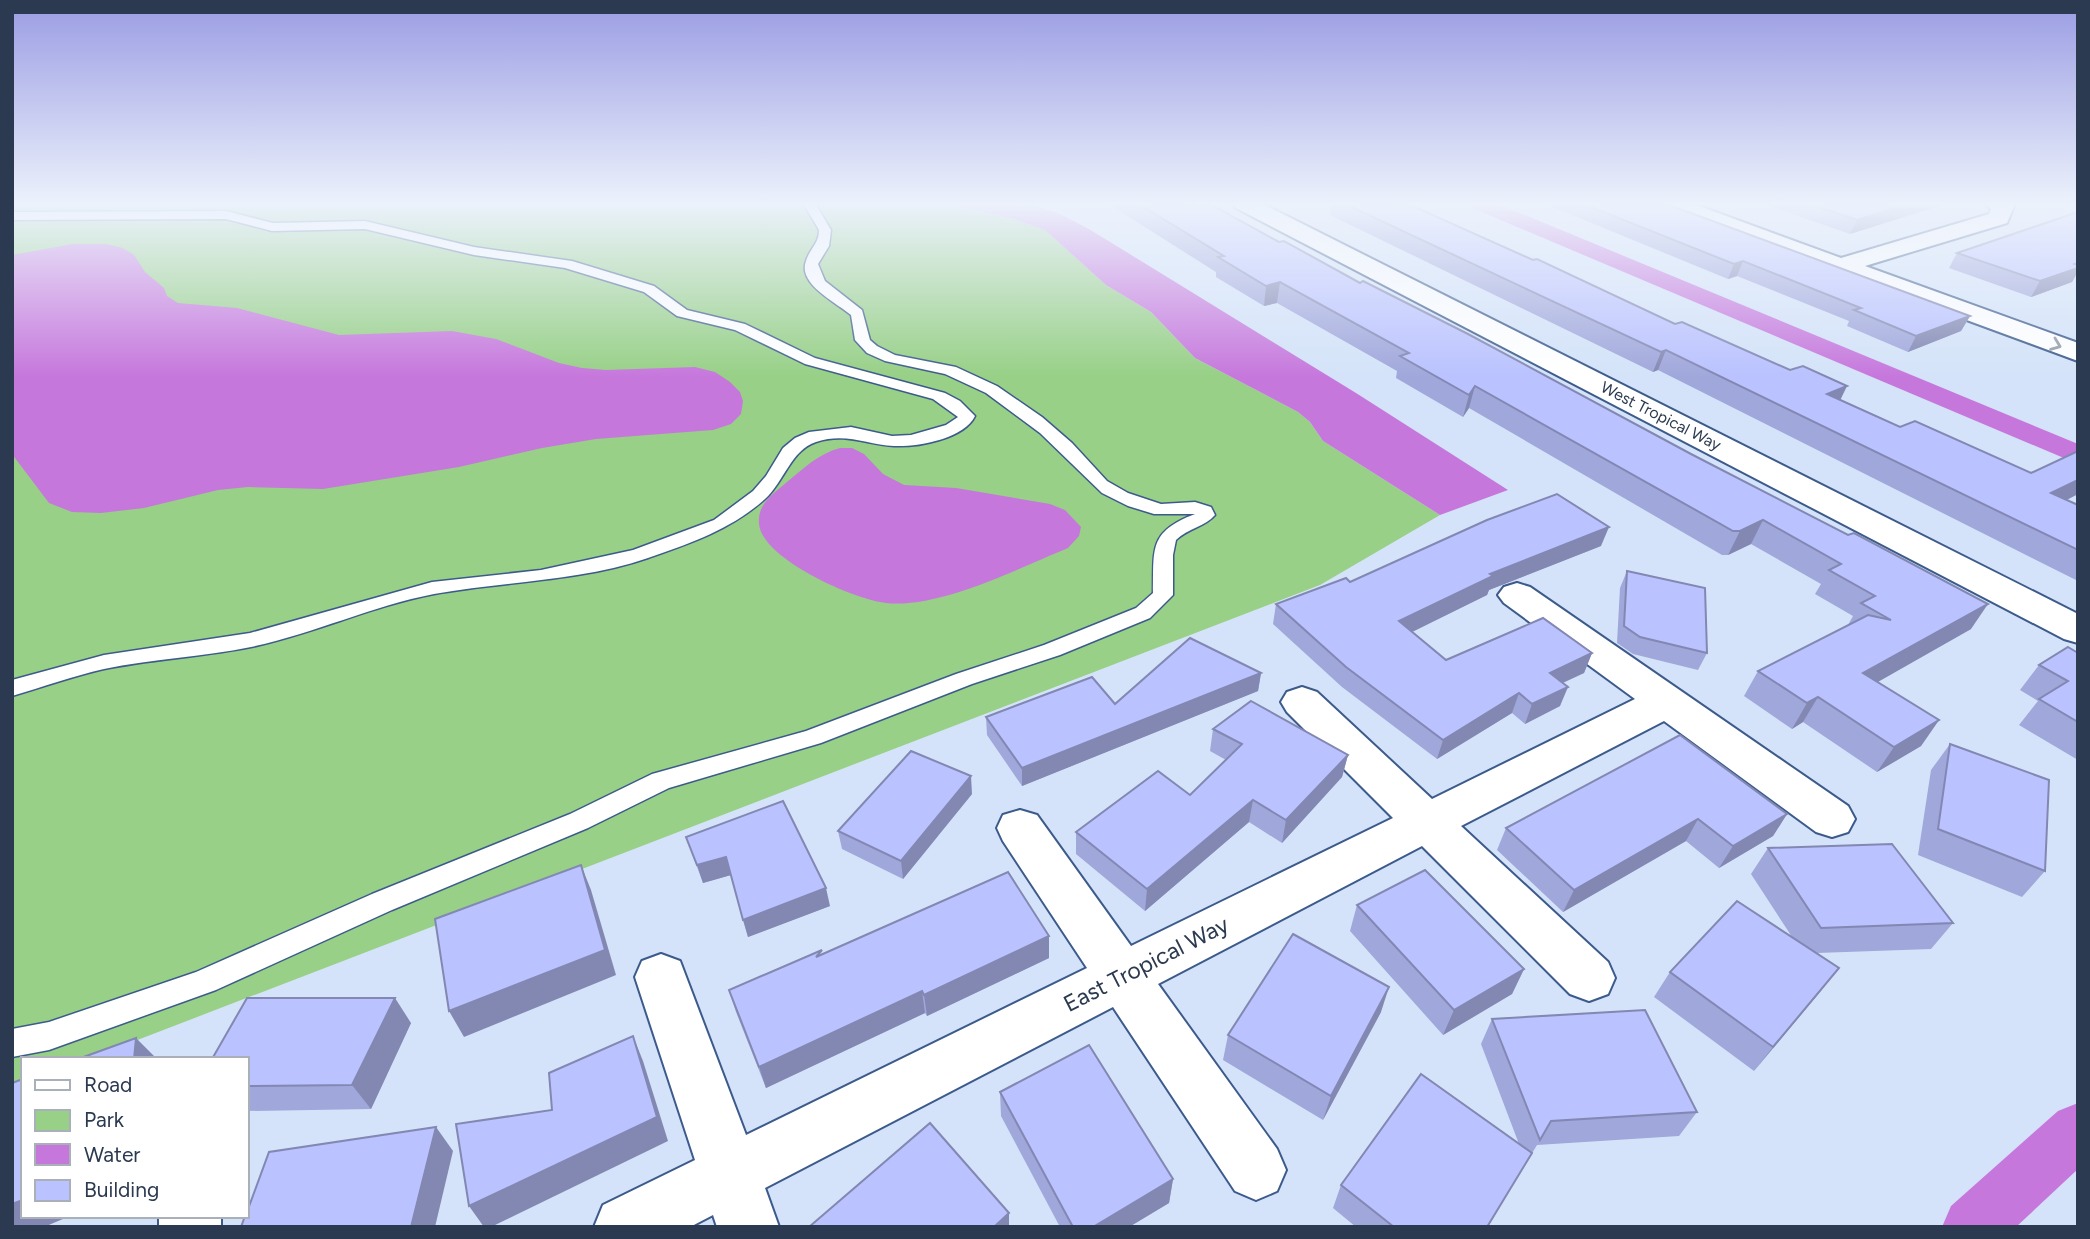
<svg xmlns="http://www.w3.org/2000/svg" width="2090" height="1239" viewBox="0 0 2090 1239" font-family="Figtree,sans-serif">
<rect width="100%" height="100%" fill="#d4e3f9"/>
<polygon fill="#97d086" points="12,203 948,205 1014,219 1045,230 1106,285 1151,312 1195,358 1298,412 1310,422 1323,441 1440,515 1320,585 88,1059 23,1059 23,1084 12,1088"/>
<g fill="#c677dc">
<polygon points="939,203 1022,203 1056,212 1089,229 1356,393 1508,490 1440,515 1323,441 1310,422 1298,412 1195,358 1151,312 1106,285 1045,230 1014,219"/>
<polygon points="73,244 106,244 123,248 134,255 145,272 164,288 167,296 178,303 237,308 339,335 452,331 496,339 559,363 582,368 606,370 695,367 715,372 730,382 740,392 743,401 741,414 731,424 713,430 596,439 542,448 459,467 323,489 248,487 218,490 144,508 101,513 72,512 49,503 12,454 12,255"/>
<path d="M840,448H852L864,454L883,474L904,485L956,488L1050,504L1065,510L1081,527L1079,536L1068,548C1019,568 939,609 886,603C855,600 762,559 759,524C757,504 773,494 787,482C804,468 818,454 840,448Z"/>
</g>
<g fill="none" stroke-linecap="round" stroke-linejoin="round">
<g fill="#c677dc" fill-rule="evenodd">
<polygon points="1467,203 1496,203 2078,444 2078,464 1470,207"/>
<polygon points="2078,1103 2078,1169 2016,1227 1942,1227 1951,1206 2058,1111"/>
</g>
<defs>
<g id="lane">
<path d="M803,203H815L831,230L829,246L818,264L825,281L862,310L870,340L877,346L895,355L956,367L997,386L1042,417L1072,443L1107,481L1128,493L1161,504L1195,502L1211,507L1215,515C1205,527 1188,528 1176,540L1173,555V595L1150,618L1060,655L972,684L821,743L669,788L588,828L392,910L216,990L49,1050L12,1057V1029L49,1022L196,972L372,894L570,814L652,774L806,731L956,674L1044,645L1136,608L1153,593C1154,549 1148,532 1195,514H1154L1128,506L1102,493L1040,433L986,393L945,374L885,361L867,353L855,340L851,315C837,303 797,284 806,261C810,248 819,244 819,230Z"/>
<path d="M226,211L273,223L365,221L474,247L572,261L654,286L687,310L745,324L815,358L945,393L960,401L975,416C964,439 918,447 894,446C867,445 846,432 816,442C791,450 784,482 765,499C730,530 691,543 648,558C578,582 504,581 434,594C372,606 313,634 251,647C202,657 152,659 104,669C73,676 43,687 12,696V680L104,655L250,633L432,582L541,570L633,550L714,520L753,491L766,476L783,448L795,438L809,432L851,427L892,436L911,435L946,425L958,417L933,399L805,364L735,330L677,316L644,292L565,268L474,255L365,229L272,231L226,219L12,220V212Z"/>
</g>
<g id="street">
<polygon points="1233,203 1261,203 2078,614 2078,643 2064,639 1236,208"/>
<polygon points="1659,203 1691,203 1841,258 1989,214 1991,209 1985,203 2012,203 2014,206 2007,223 1865,266 2078,343 2078,361 1662,208"/>
<polygon points="1517,583 1530,587 1848,806 1855,819 1848,832 1832,837 1816,832 1664,721 1461,826 1608,962 1615,978 1608,994 1589,1001 1570,994 1422,846 1158,984 1277,1149 1286,1170 1277,1191 1256,1200 1235,1191 1113,1007 765,1188 779,1227 717,1227 713,1215 690,1227 594,1227 603,1205 695,1160 635,977 642,961 661,954 680,961 746,1135 1087,968 1003,841 997,828 1003,815 1020,810 1037,815 1131,946 1393,818 1287,712 1281,702 1287,692 1302,687 1317,692 1432,799 1635,699 1504,603 1498,595 1504,587"/>
<rect x="159" y="1216" width="62" height="11"/>
</g>
</defs>
<use href="#lane" stroke="#3c5b8b" stroke-width="3"/>
<use href="#street" stroke="#3c5b8b" stroke-width="4"/>
<use href="#lane" fill="#fff" fill-rule="evenodd"/>
<use href="#street" fill="#fff" fill-rule="evenodd"/>
</g>
<g fill="#a0a7db">
<polygon points="1110,203 1188,203 1971,629 1877,682 1939,720 1921,746 1877,772 1803,722 1792,729 1744,696 1758,671 1848,625 1853,616 1815,594 1821,584 1751,544 1728,555 1722,555 1469,408 1463,417 1396,378 1397,371 1277,303 1264,306 1216,277 1216,272 1110,205"/>
<polygon points="1332,203 1406,203 1675,324 1900,427 2031,473 2078,451 2078,494 2067,500 2078,505 2078,581 1658,370 1653,372 1330,215"/>
<polygon points="1543,203 1664,203 1970,316 1961,331 1908,352 1847,326 1849,321 1737,276 1728,279"/>
<polygon points="1761,203 1948,203 1850,234"/>
<polygon points="1957,253 2076,275 2072,282 2031,297 1949,268"/>
<polygon points="1601,546 1489,590 1487,595 1411,632 1446,660 1592,653 1584,673 1563,683 1560,706 1525,724 1512,713 1437,759 1342,687 1273,624 1276,604 1350,582"/>
<polygon points="1627,571 1707,653 1698,670 1633,654 1617,643 1620,588"/>
<polygon points="2078,653 2078,760 2019,725 2038,701 2020,690 2039,665"/>
<polygon points="1261,673 1258,691 1022,786 987,735 986,717 1115,704"/>
<polygon points="1213,729 1348,755 1342,777 1282,843 1249,822 1145,911 1076,854 1076,832 1190,795 1226,760 1210,751"/>
<polygon points="1950,744 2045,871 2022,897 1918,855 1931,770"/>
<polygon points="972,794 903,879 842,849 838,831"/>
<polygon points="1787,814 1773,836 1719,868 1686,841 1563,912 1497,850 1506,828"/>
<polygon points="686,837 830,906 748,937 731,875 703,883"/>
<polygon points="1768,848 1953,923 1931,949 1817,953 1819,993 1754,1071 1654,997 1670,972 1792,937 1751,874"/>
<polygon points="1357,905 1524,969 1512,994 1443,1035 1350,931"/>
<polygon points="823,954 1049,958 927,1016 925,1013 766,1088 736,1012 729,990"/>
<polygon points="1381,1012 1323,1120 1223,1060 1228,1035"/>
<polygon points="1492,1019 1697,1112 1679,1136 1537,1145 1488,1227 1356,1227 1333,1208 1341,1185 1519,1144 1481,1044"/>
<polygon points="411,1023 371,1109 247,1111 247,1059"/>
<polygon points="1000,1092 1173,1179 1169,1203 1129,1227 1060,1227 1001,1116"/>
</g>
<g fill="#8288b2">
<polygon points="1911,203 1948,203 1850,234 1857,220"/>
<polygon points="1743,261 1737,276 1728,279 1734,264"/>
<polygon points="2078,263 2078,275 2076,275 2072,282 2031,297 2040,281"/>
<polygon points="1280,282 1277,303 1264,306 1266,286"/>
<polygon points="1970,316 1961,331 1908,352 1916,336"/>
<polygon points="1666,350 1658,370 1653,372 1661,352"/>
<polygon points="1475,386 1469,408 1463,417 1469,395"/>
<polygon points="1847,386 1837,407 1827,394"/>
<polygon points="2078,480 2078,494 2036,515 2051,493"/>
<polygon points="1763,520 1751,544 1728,555 1740,531"/>
<polygon points="1609,527 1601,546 1489,590 1487,595 1394,641 1399,621 1490,574"/>
<polygon points="1988,604 1971,629 1848,699 1863,673"/>
<polygon points="1592,653 1584,673 1542,692 1550,673"/>
<polygon points="1261,673 1258,691 1022,786 1022,768"/>
<polygon points="1568,687 1560,706 1525,724 1532,704"/>
<polygon points="1519,693 1512,713 1437,759 1443,740"/>
<polygon points="1818,697 1803,722 1792,729 1807,703"/>
<polygon points="1939,720 1921,746 1877,772 1894,747"/>
<polygon points="1348,755 1342,777 1282,843 1286,820"/>
<polygon points="971,776 972,794 903,879 901,861"/>
<polygon points="1253,800 1249,822 1145,911 1147,889"/>
<polygon points="1787,814 1773,836 1719,868 1733,846"/>
<polygon points="1698,819 1686,841 1563,912 1574,890"/>
<polygon points="726,857 731,875 703,883 697,865"/>
<polygon points="581,865 591,890 616,975 464,1037 449,1011"/>
<polygon points="826,888 830,906 748,937 743,920"/>
<polygon points="1049,936 1049,958 927,1016 924,995"/>
<polygon points="1839,968 1819,993 1754,1071 1773,1047"/>
<polygon points="1524,969 1512,994 1443,1035 1454,1010"/>
<polygon points="1389,987 1381,1012 1323,1120 1331,1096"/>
<polygon points="922,991 925,1013 766,1088 759,1067"/>
<polygon points="395,998 411,1023 371,1109 352,1085"/>
<polygon points="633,1036 643,1061 668,1141 491,1227 484,1227 469,1206"/>
<polygon points="136,1038 157,1059 134,1059"/>
<polygon points="436,1127 453,1151 435,1227 411,1227"/>
<polygon points="1173,1179 1169,1203 1129,1227 1093,1227"/>
<polygon points="23,1200 23,1216 70,1216 44,1227 12,1227 12,1204"/>
<polygon points="1009,1213 1009,1227 994,1227"/>
</g>
<g fill="#bac2ff" stroke="#8288b2" stroke-width="2">
<polygon points="1137,203 1188,203 1192,206 1208,203 1279,242 1284,241 1360,283 1363,281 1468,334 1691,454 1848,535 1854,533 1988,604 1863,673 1939,720 1894,747 1818,697 1807,703 1758,671 1868,615 1891,620 1861,603 1875,596 1829,570 1841,564 1763,520 1740,531 1733,531 1475,386 1469,395 1400,356 1409,353 1280,282 1266,286 1218,257 1224,256"/>
<polygon points="1343,203 1406,203 1533,260 1537,259 1675,324 1682,322 1790,370 1803,366 1847,386 1827,394 1900,427 1915,421 2031,473 2078,451 2078,480 2051,493 2078,505 2078,550 1666,350 1661,352"/>
<polygon points="1581,203 1664,203 1970,316 1916,336 1854,310 1861,308 1743,261 1734,264"/>
<polygon points="1807,203 1911,203 1857,220"/>
<polygon points="2078,212 2078,263 2075,264 2078,265 2078,268 2040,281 1957,253"/>
<polygon points="1557,494 1609,527 1490,574 1493,576 1399,621 1446,660 1543,618 1592,653 1550,673 1568,687 1532,704 1519,693 1443,740 1346,667 1276,604 1346,578 1350,582 1487,520"/>
<polygon points="1627,571 1705,588 1707,653 1640,637 1624,626"/>
<polygon points="1190,638 1261,673 1022,768 986,717 1092,677 1115,704"/>
<polygon points="2068,647 2078,653 2078,722 2039,699 2068,681 2039,665"/>
<polygon points="1251,701 1348,755 1286,820 1253,800 1147,889 1076,832 1158,771 1190,795 1242,744 1213,729"/>
<polygon points="1680,735 1787,814 1733,846 1698,819 1574,890 1506,828"/>
<polygon points="1950,744 2049,780 2045,871 1938,829"/>
<polygon points="911,751 971,776 901,861 838,831"/>
<polygon points="783,801 826,888 743,920 726,857 697,865 686,837"/>
<polygon points="1892,844 1953,923 1821,928 1768,848"/>
<polygon points="581,865 605,950 449,1011 435,919"/>
<polygon points="1425,870 1524,969 1454,1010 1357,905"/>
<polygon points="1008,872 1049,936 924,995 922,991 759,1067 729,990 822,950 816,957"/>
<polygon points="1737,901 1839,968 1773,1047 1670,972"/>
<polygon points="1293,934 1389,987 1331,1096 1228,1035"/>
<polygon points="247,998 395,998 352,1085 247,1086 247,1059 212,1059"/>
<polygon points="1645,1010 1697,1112 1551,1121 1540,1140 1492,1019"/>
<polygon points="633,1036 657,1117 469,1206 456,1124 552,1110 549,1073"/>
<polygon points="136,1038 134,1059 78,1059"/>
<polygon points="1089,1045 1173,1179 1093,1227 1073,1227 1000,1092"/>
<polygon points="1421,1074 1532,1153 1487,1227 1394,1227 1341,1185"/>
<polygon points="23,1079 23,1200 12,1204 12,1083"/>
<polygon points="930,1123 1009,1213 994,1227 809,1227"/>
<polygon points="436,1127 411,1227 241,1227 245,1216 247,1216 247,1212 269,1152"/>
</g>
<defs><path id="oneway-chevron" d="M-2-3.5L2.5 0L-2 3.5" fill="none" stroke-width="1.6" stroke-linecap="round" stroke-linejoin="round" transform="scale(1.75)"/></defs>
<use stroke="#959ca8" href="#oneway-chevron" transform="translate(2056 345) rotate(21)"/>
<linearGradient id="sky" x2="0" y2="1"><stop stop-color="#9a9ce3"/><stop offset="0.54" stop-color="#ecf2fc"/><stop offset="1" stop-color="#ecf2fc" stop-opacity="0"/></linearGradient>
<rect width="2090" height="377" fill="url(#sky)"/>
<g text-anchor="middle" dominant-baseline="central" stroke-width="5" stroke-linejoin="round" paint-order="stroke">
<g font-size="16" fill="#2b3a50" stroke="#fff">
<text transform="translate(1661 416) rotate(27)">West Tropical Way</text>
</g>
<g font-size="23" fill="#2b3a50" stroke="#fff">
<text transform="translate(1146 964) rotate(-27)">East Tropical Way</text>
</g>
</g>
<rect width="2090" height="1239" fill="none" stroke="#2b3a50" stroke-width="28"/>
<rect x="21" y="1057" width="228" height="161" fill="#ffffff" stroke="#aab0b9" stroke-width="2"/>
<rect x="35" y="1080" width="35" height="10" fill="#ffffff" stroke="#aab0b9" stroke-width="2"/>
<text x="84" y="1092" font-size="21" fill="#2b3a50">Road</text>
<rect x="35" y="1110" width="35" height="21" fill="#97d086" stroke="#aab0b9" stroke-width="2"/>
<text x="84" y="1127" font-size="21" fill="#2b3a50">Park</text>
<rect x="35" y="1144" width="35" height="21" fill="#c677dc" stroke="#aab0b9" stroke-width="2"/>
<text x="84" y="1162" font-size="21" fill="#2b3a50">Water</text>
<rect x="35" y="1180" width="35" height="21" fill="#bac2ff" stroke="#aab0b9" stroke-width="2"/>
<text x="84" y="1197" font-size="21" fill="#2b3a50">Building</text>
</svg>
